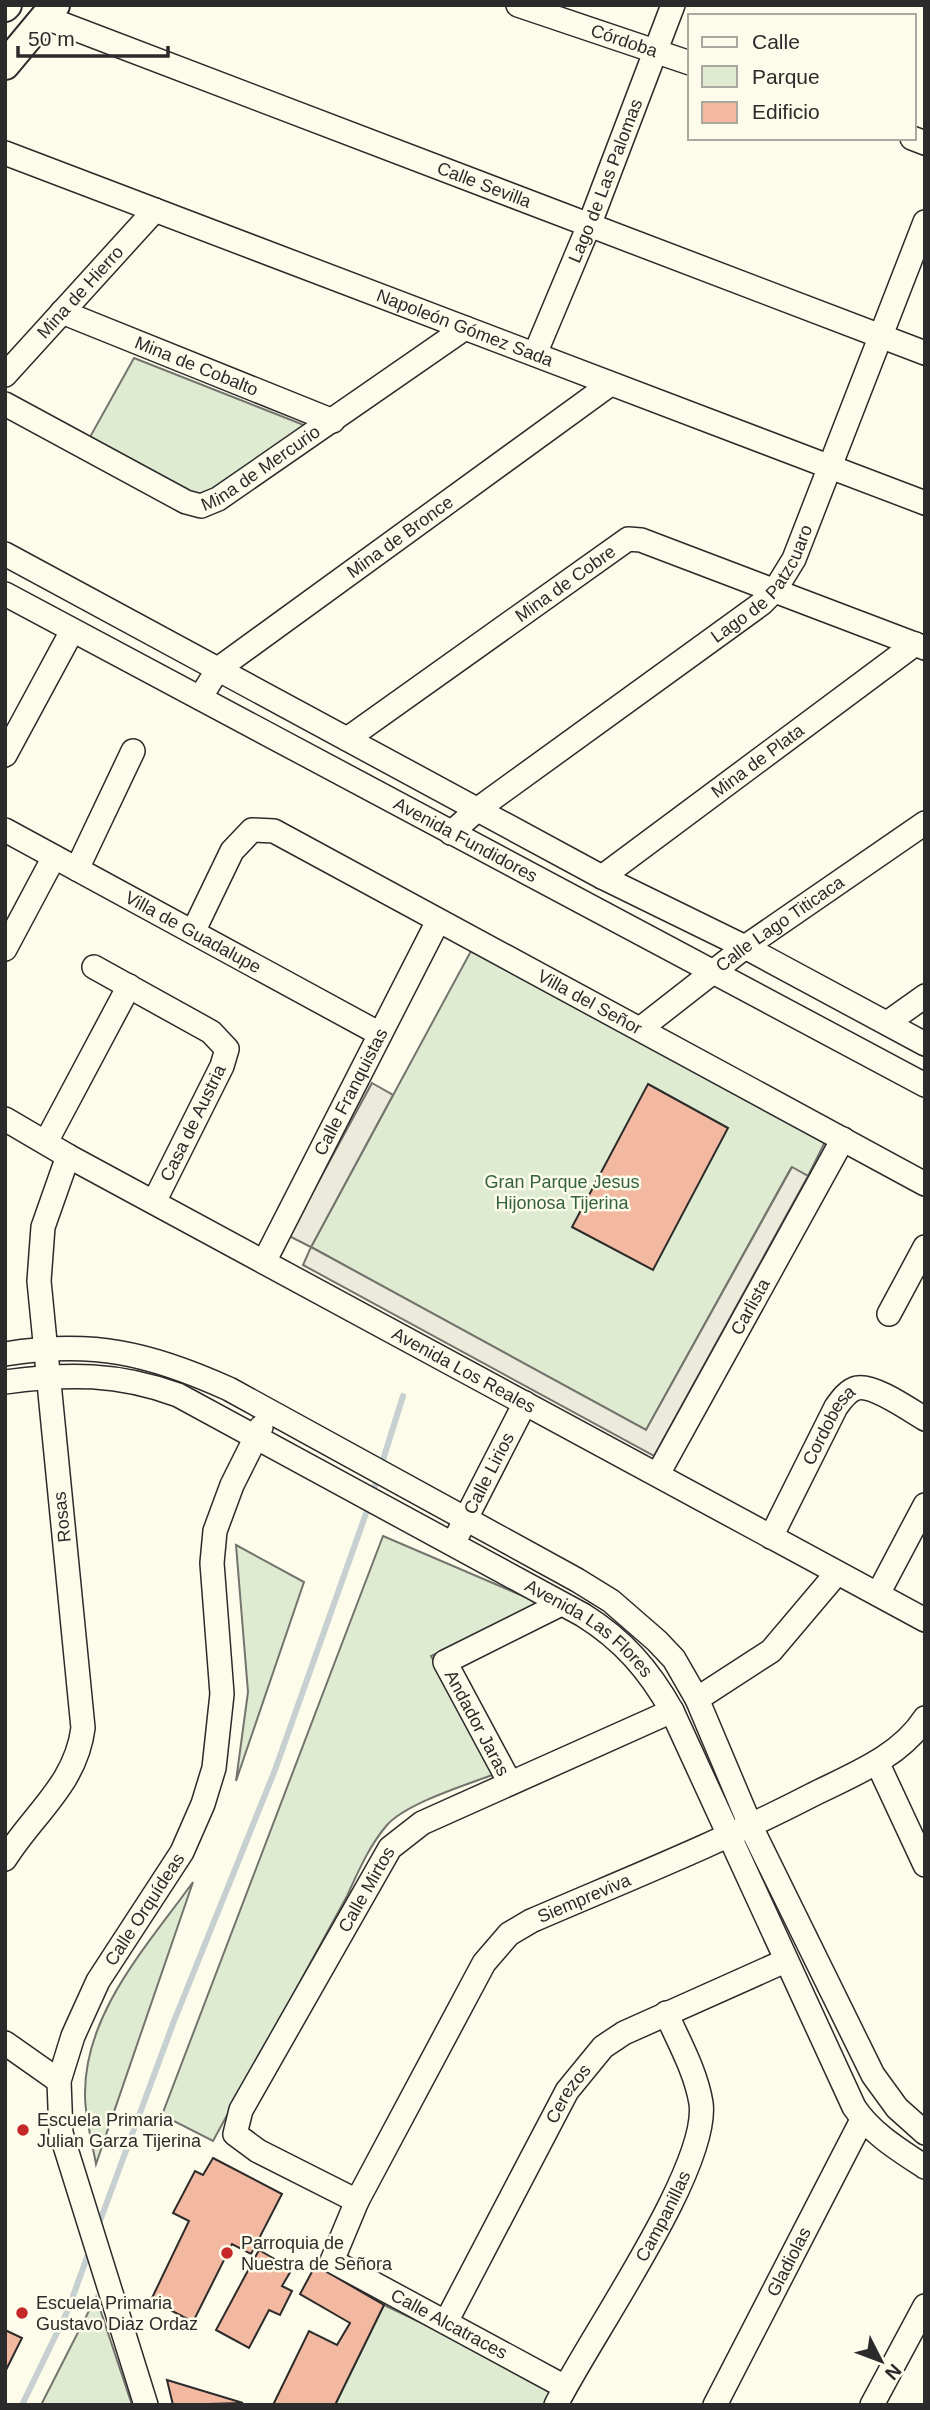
<svg xmlns="http://www.w3.org/2000/svg" width="930" height="2410" viewBox="0 0 930 2410" font-family="Helvetica,sans-serif">
<rect width="100%" height="100%" fill="#fdfbea"/>
<g fill="#deebd1" stroke="#74746e" stroke-width="2">
<polygon points="134,358 309,427 205,503 90,437"/>
<polygon points="471,951 825,1142 808,1176 791,1168 646,1430 311,1247"/>
<path d="M383,1536L544,1605L431,1656L495,1774C466,1785 407,1803 387,1825C369,1846 358,1872 347,1896L213,2141L162,2115Z"/>
<polygon points="236,1545 304,1582 236,1781 248,1692"/>
<path d="M193,1882L96,2164C92,2142 85,2117 85,2095C84,2013 148,1945 193,1882Z"/>
<polygon points="96,2297 132,2405 41,2405"/>
<polygon points="384,2305 447,2335 558,2395 552,2405 335,2405"/>
</g>
<polygon fill="#eceadb" stroke="#74746e" stroke-width="2" points="372,1083 393,1095 311,1247 646,1430 792,1167 808,1176 654,1456 303,1265 311,1247 289,1236"/>
<g fill="none" stroke-linecap="round" stroke-linejoin="round">
<g stroke="#c7d0d0" stroke-width="6">
<polyline points="372,1495 403,1396"/>
<polyline points="97,2229 174,2021 275,1770 369,1505"/>
<polyline points="22,2405 68,2310 90,2249"/>
</g>
</g>
<g fill="#f2b8a0" stroke="#2b2b2b" stroke-width="2">
<polygon points="648,1084 728,1128 653,1270 572,1227"/>
<polygon points="213,2158 282,2194 251,2254 232,2244 193,2322 151,2300 189,2221 173,2213 195,2171 203,2175"/>
<polygon points="259,2250 292,2269 282,2286 292,2291 280,2315 269,2310 249,2348 216,2330"/>
<polygon points="314,2268 322,2269 384,2305 335,2405 273,2405 309,2331 337,2345 350,2323 300,2294"/>
<polygon points="5,2330 22,2338 5,2372"/>
<polygon points="167,2380 243,2403 173,2405"/>
</g>
<g fill="none" stroke-linecap="round" stroke-linejoin="round">
<defs>
<g id="minor">
<path id="s1" d="M518,5L690,63"/>
<path id="s2" d="M44,17L925,353"/>
<polyline points="912,138 925,143"/>
<path id="s3" d="M5,153L925,503"/>
<path id="s4" d="M62,312L333,421"/>
<path id="s5" d="M535,354L590,223L673,5"/>
<path id="s6" d="M5,375L155,210"/>
<path id="s7" d="M5,404L186,502L201,506L218,499L465,328"/>
<polyline points="5,554 602,877 745,947 925,1044"/>
<path id="s8" d="M5,594L925,1085"/>
<path id="s9" d="M200,698L218,669L609,385"/>
<path id="s10" d="M347,739L628,539L641,540L925,648"/>
<polyline points="5,755 72,631"/>
<path id="s11" d="M5,830L380,1034"/>
<path id="s12" d="M451,833L478,809L761,604L775,590L794,559L925,222"/>
<polyline points="77,869 133,751"/>
<path id="s13" d="M602,877L915,644"/>
<path id="s14" d="M193,932L232,851L252,830L274,831L925,1184"/>
<polyline points="5,949 54,857"/>
<polyline points="94,967 211,1032 227,1049 222,1066 154,1202"/>
<polyline points="887,1023 925,996"/>
<path id="s15" d="M640,1029L745,947L925,823"/>
<path id="s16" d="M5,1119L68,1156L925,1620"/>
<polyline points="46,1142 129,986"/>
<path id="s17" d="M264,1262L438,921"/>
<polyline points="889,1314 925,1247"/>
<path d="M5,1354C93,1340 149,1353 229,1389L577,1580L611,1601L657,1641L674,1659L697,1699L751,1827L873,2075L897,2108L925,2133"/>
<path id="s18" d="M5,1382C68,1373 118,1373 178,1395L583,1615C623,1640 649,1670 672,1711L854,2107C871,2133 899,2150 925,2167"/>
<path id="s19" d="M658,1474L843,1139"/>
<path id="s20" d="M458,1534L525,1403"/>
<path id="s21" d="M771,1537L836,1407C841,1400 848,1390 857,1388C873,1384 910,1410 925,1419"/>
<polyline points="878,1594 925,1505"/>
<polyline points="697,1699 771,1651 837,1573"/>
<polyline points="877,1762 925,1865"/>
<polyline points="510,1783 445,1662 561,1604"/>
<path d="M5,1859C33,1814 76,1784 83,1728L39,1281L43,1227L68,1156"/>
<polyline points="5,2043 59,2081"/>
<path id="s22" d="M357,2201L258,2151L235,2134L241,2110L390,1848L422,1823L672,1711"/>
<path id="s23" d="M446,2322L567,2091L603,2047L624,2033L785,1961"/>
<path id="s24" d="M565,2387L332,2261L357,2201L484,1963L509,1934L531,1921C626,1880 721,1842 812,1795C852,1775 900,1757 925,1718"/>
<path id="s25" d="M146,2405L61,2133L59,2081L73,2036L98,1981L182,1852L203,1804L214,1768L222,1694L212,1563L215,1531L232,1485L261,1427"/>
<path id="s26" d="M556,2405C589,2338 710,2168 701,2103C696,2072 679,2042 666,2013"/>
<path id="s27" d="M715,2405L862,2120"/>
<polyline points="872,2405 925,2306"/>
</g>
<g id="major">
<polyline points="5,7 7,5"/>
<polyline points="5,65 55,5"/>
</g>
</defs>
<use href="#minor" stroke="#2b2b2b" stroke-width="26"/>
<use href="#major" stroke="#2b2b2b" stroke-width="32"/>
<use href="#minor" stroke="#fdfbea" stroke-width="23"/>
<use href="#major" stroke="#fdfbea" stroke-width="28"/>
</g>
<g fill="#c62828" stroke="#fdfbea" stroke-width="2.5">
<circle cx="23" cy="2130" r="7"/>
<circle cx="227" cy="2253" r="7"/>
<circle cx="22" cy="2313" r="7"/>
</g>
<g text-anchor="middle" dominant-baseline="central" stroke-width="5" stroke-linejoin="round" paint-order="stroke">
<g font-size="18" fill="#2b2b2b" stroke="#fdfbea">
<text stroke="none"><textPath href="#s1" startOffset="112">Córdoba</textPath></text>
<text stroke="none"><textPath href="#s5" startOffset="187">Lago de Las Palomas</textPath></text>
<text stroke="none"><textPath href="#s2" startOffset="471">Calle Sevilla</textPath></text>
<text stroke="none"><textPath href="#s6" startOffset="112">Mina de Hierro</textPath></text>
<text stroke="none"><textPath href="#s3" startOffset="492">Napoleón Gómez Sada</textPath></text>
<text stroke="none"><textPath href="#s4" startOffset="145">Mina de Cobalto</textPath></text>
<text stroke="none"><textPath href="#s7" startOffset="292">Mina de Mercurio</textPath></text>
<text stroke="none"><textPath href="#s9" startOffset="259">Mina de Bronce</textPath></text>
<text stroke="none"><textPath href="#s12" startOffset="402">Lago de Patzcuaro</textPath></text>
<text stroke="none"><textPath href="#s10" startOffset="268">Mina de Cobre</textPath></text>
<text stroke="none"><textPath href="#s13" startOffset="194">Mina de Plata</textPath></text>
<text stroke="none"><textPath href="#s8" startOffset="522">Avenida Fundidores</textPath></text>
<text stroke="none"><textPath href="#s15" startOffset="175">Calle Lago Titicaca</textPath></text>
<text stroke="none"><textPath href="#s11" startOffset="214">Villa de Guadalupe</textPath></text>
<text stroke="none"><textPath href="#s14" startOffset="500">Villa del Señor</textPath></text>
<text stroke="none"><textPath href="#s17" startOffset="191">Calle Franquistas</textPath></text>
<text transform="translate(193 1123) rotate(-64)">Casa de Austria</text>
<text stroke="none"><textPath href="#s19" startOffset="191">Carlista</textPath></text>
<text stroke="none"><textPath href="#s16" startOffset="523">Avenida Los Reales</textPath></text>
<text stroke="none"><textPath href="#s21" startOffset="126">Cordobesa</textPath></text>
<text stroke="none"><textPath href="#s20" startOffset="68">Calle Lirios</textPath></text>
<text transform="translate(62 1517) rotate(-96)">Rosas</text>
<text stroke="none"><textPath href="#s18" startOffset="649">Avenida Las Flores</textPath></text>
<text transform="translate(477 1723) rotate(62)">Andador Jaras</text>
<text stroke="none"><textPath href="#s22" startOffset="418">Calle Mirtos</textPath></text>
<text stroke="none"><textPath href="#s24" startOffset="721">Siempreviva</textPath></text>
<text stroke="none"><textPath href="#s25" startOffset="530">Calle Orquídeas</textPath></text>
<text stroke="none"><textPath href="#s23" startOffset="259">Cerezos</textPath></text>
<text stroke="none"><textPath href="#s26" startOffset="217">Campanillas</textPath></text>
<text stroke="none"><textPath href="#s27" startOffset="161">Gladiolas</textPath></text>
<text transform="translate(449 2324) rotate(28)">Calle Alcatraces</text>
</g>
<g font-size="18" fill="#34623c" stroke="#fdfbea">
<text x="562" y="1182">Gran Parque Jesus<tspan x="562" dy="21">Hijonosa Tijerina</tspan></text>
</g>
<g font-size="18" fill="#2b2b2b" stroke="#fdfbea" text-anchor="start">
<text x="37" y="2120">Escuela Primaria<tspan x="37" dy="21">Julian Garza Tijerina</tspan></text>
<text x="241" y="2243">Parroquia de<tspan x="241" dy="21">Nuestra de Señora</tspan></text>
<text x="36" y="2303">Escuela Primaria<tspan x="36" dy="21">Gustavo Diaz Ordaz</tspan></text>
</g>
</g>
<rect width="930" height="2410" fill="none" stroke="#2b2b2b" stroke-width="14"/>
<rect x="688" y="14" width="228" height="126" fill="#fdfbea" stroke="#a9a89e" stroke-width="2"/>
<rect x="702" y="37" width="35" height="10" fill="#fdfbea" stroke="#a9a89e" stroke-width="2"/>
<text x="752" y="49" font-size="21" fill="#2b2b2b">Calle</text>
<rect x="702" y="66" width="35" height="21" fill="#deebd1" stroke="#a9a89e" stroke-width="2"/>
<text x="752" y="84" font-size="21" fill="#2b2b2b">Parque</text>
<rect x="702" y="102" width="35" height="21" fill="#f2b8a0" stroke="#a9a89e" stroke-width="2"/>
<text x="752" y="119" font-size="21" fill="#2b2b2b">Edificio</text>
<g transform="translate(881 2361) rotate(132)" stroke="#fdfbea" stroke-width="5" paint-order="stroke">
<path d="M0-5L12 26L0 18L-12 26Z" fill="#2b2b2b"/>
<text y="-10" font-size="19" font-weight="bold" text-anchor="middle" fill="#2b2b2b">N</text>
</g>
<path d="M18 46v10h150v-10" fill="none" stroke="#2b2b2b" stroke-width="3.5"/>
<text x="28" y="46" font-size="21" fill="#2b2b2b" stroke="#fdfbea" stroke-width="5" paint-order="stroke">50 m</text>
</svg>
